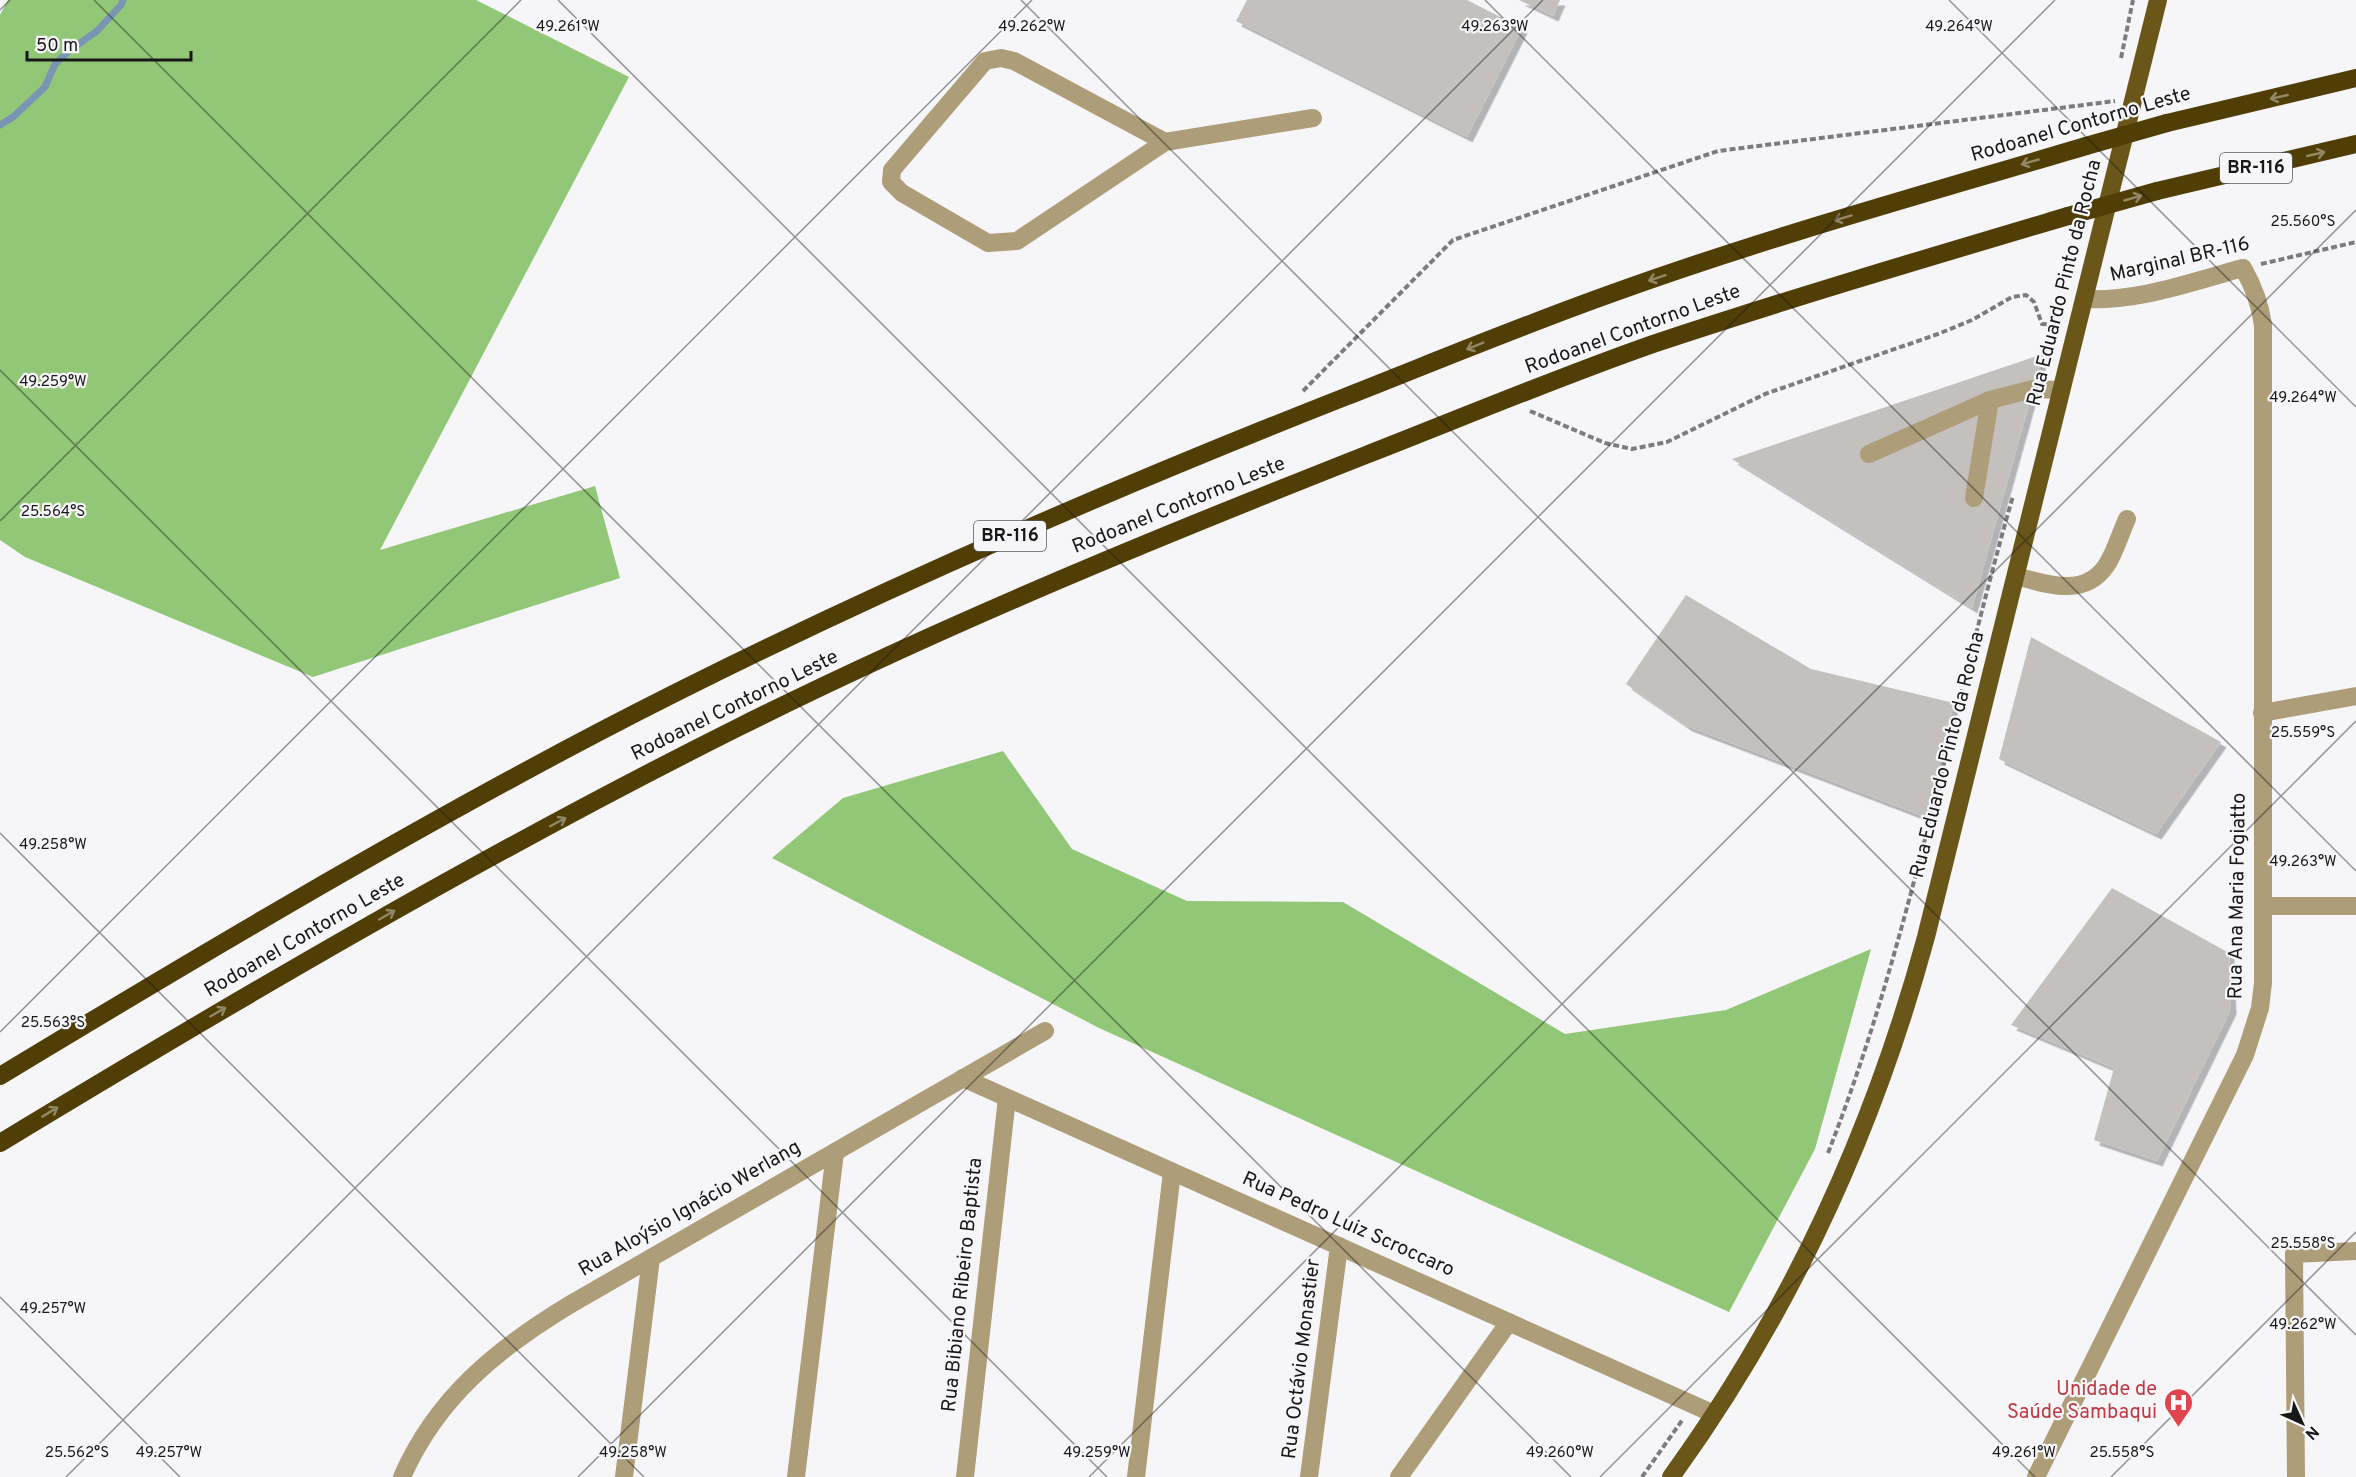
<svg xmlns="http://www.w3.org/2000/svg" width="2356" height="1477" viewBox="0 0 2356 1477" font-family="Overpass,sans-serif">
<defs>
<filter id="shadow"><feDropShadow dx="5.5" dy="5.5" stdDeviation="0" flood-color="#0004"/></filter>
</defs>
<rect width="100%" height="100%" fill="#f6f6f9"/>
<g fill="#93c778">
<polygon points="8,0 476,0 629,77 380,550 595,486 620,578 313,677 25,557 0,540 0,15"/>
<polygon points="1003,751 1072,849 1187,901 1343,902 1565,1034 1726,1010 1871,949 1815,1149 1729,1312 1099,1028 772,858 843,798"/>
</g>
<g fill="none" stroke-linecap="round" stroke-linejoin="round">
<polyline stroke="#7a95b3" stroke-width="7" points="0,125 13,117 45,87 55,64 69,51 97,31 121,5 123,0"/>
</g>
<g fill="#c3c0be" filter="url(#shadow)">
<polygon points="1247,0 1467,0 1522,28 1467,137 1236,21"/>
<polygon points="1519,0 1560,0 1553,16"/>
<polygon points="2043,354 1972,608 1732,459"/>
<polygon points="1686,595 1811,669 1954,703 1925,817 1687,726 1626,684"/>
<polygon points="2031,637 2221,742 2156,834 1999,759"/>
<polygon points="2112,888 2229,953 2231,1009 2157,1161 2094,1140 2114,1068 2011,1025"/>
</g>
<g fill="none" stroke-linecap="round" stroke-linejoin="round">
<g stroke="#7c7c7e" stroke-width="4" stroke-dasharray="6 3" stroke-linecap="butt">
<polyline points="2121,58 2133,0"/>
<polyline points="2261,264 2356,242"/>
<polyline points="1303,391 1453,240 1718,151 2115,101"/>
<polyline points="1530,411 1605,443 1632,449 1667,442 1765,394 1938,334 1972,320 2012,297 2026,295 2034,302 2042,324 2058,325"/>
<path d="M1828,1153C1911,941 1950,715 2013,496"/>
<polyline points="1642,1477 1683,1419"/>
</g>
<g stroke="#ad9e79" stroke-width="18">
<polyline points="1165,142 1017,241 988,243 902,193 891,182 892,170 985,61 1001,58 1014,61 1165,142 1313,118"/>
<polyline points="1869,454 1990,400 2033,389 2061,390"/>
<polyline points="1974,498 1990,400"/>
<path d="M2016,576C2046,584 2084,598 2106,566C2115,553 2120,534 2127,519"/>
<polyline points="2262,713 2356,696"/>
<polyline points="2263,906 2356,906"/>
<polyline points="963,1078 1714,1414"/>
<path d="M402,1477C437,1397 498,1348 571,1304L1045,1031"/>
<polyline points="624,1477 651,1258"/>
<polyline points="796,1477 835,1152"/>
<polyline points="965,1477 1007,1098"/>
<polyline points="1136,1477 1172,1172"/>
<polyline points="1309,1477 1339,1246"/>
<polyline points="1399,1477 1509,1322"/>
<path d="M2036,1477L2245,1055L2260,1008L2263,983V325C2260,303 2254,287 2243,268C2191,282 2138,302 2084,299"/>
<polyline points="2296,1477 2294,1254 2356,1251"/>
</g>
<path stroke="#6b5619" stroke-width="18" d="M1671,1477C1790,1313 1873,1132 1926,937L2158,0"/>
<g stroke="#503e06" stroke-width="18">
<polyline points="2167,123 2356,78"/>
<polyline points="2157,191 2356,144"/>
<path d="M0,1076C197,957 395,839 599,732C841,606 1091,497 1345,397C1434,362 1523,325 1613,293C1768,237 1928,193 2086,146"/>
<path d="M0,1143C241,997 485,854 737,728C941,626 1153,539 1366,455C1461,418 1556,378 1653,344C1791,298 1930,257 2068,216"/>
</g>
<g stroke="#503e06" stroke-width="18">
<polyline points="2086,146 2167,123"/>
<polyline points="2068,216 2157,191"/>
</g>
</g>
<defs><path id="oneway-shaft" d="M-6 0H5M1.5-3L5.5 0L1.5 3" fill="none" stroke-width="1.6" stroke-linecap="round" stroke-linejoin="round" transform="scale(1.5)"/></defs>
<g stroke="#928867">
<use href="#oneway-shaft" transform="translate(2279 97) rotate(167)"/>
<use href="#oneway-shaft" transform="translate(2316 154) rotate(-13)"/>
<use href="#oneway-shaft" transform="translate(2030 162) rotate(164)"/>
<use href="#oneway-shaft" transform="translate(2133 198) rotate(-16)"/>
<use href="#oneway-shaft" transform="translate(1843 218) rotate(163)"/>
<use href="#oneway-shaft" transform="translate(1657 278) rotate(161)"/>
<use href="#oneway-shaft" transform="translate(1475 346) rotate(158)"/>
<use href="#oneway-shaft" transform="translate(558 822) rotate(-28)"/>
<use href="#oneway-shaft" transform="translate(387 915) rotate(-30)"/>
<use href="#oneway-shaft" transform="translate(218 1012) rotate(-30)"/>
<use href="#oneway-shaft" transform="translate(50 1112) rotate(-31)"/>
</g>
<path fill="none" stroke="#181819" stroke-width="1.5" stroke-opacity="0.45" d="M94,0L1571,1477M558,0L2035,1477M1021,0L2356,1335M1485,0L2356,871M1949,0L2356,407M0,10L10,0M0,370L1107,1477M0,521L521,0M0,833L644,1477M0,1032L1032,0M0,1297L180,1477M66,1477L1543,0M578,1477L2055,0M1089,1477L2356,210M1600,1477L2356,721M2111,1477L2356,1232"/>
<defs>
<symbol id="hospital-pin" viewBox="-11 -11 22 30"><path d="M0 17L-7.5 6A9.5 9.5 0 1 1 7.5 6Z" fill="#e0444e" stroke="#f6f6f9"/><path d="M-5-5h3v3.5h4V-5h3V5h-3V1.5h-4V5h-3Z" fill="#fff"/></symbol>
</defs>
<g fill-rule="evenodd">
<use href="#hospital-pin" x="2162" y="1386" width="33" height="45"/>
</g>
<g text-anchor="middle" dominant-baseline="central" stroke-width="4.5" stroke-linejoin="round" paint-order="stroke">
<g fill="#f6f6f9" stroke="#5b5b5c" stroke-width="1.5">
<rect x="2220" y="153" width="72" height="30" rx="4.5"/>
<rect x="974" y="521" width="72" height="30" rx="4.5"/>
</g>
<g font-size="18" font-weight="bold" fill="#181819">
<text x="2256" y="168">BR-116</text>
<text x="1010" y="536">BR-116</text>
</g>
<g font-size="20" fill="#181819" stroke="#f6f6f9">
<text transform="translate(2081 125) rotate(-16)">Rodoanel Contorno Leste</text>
<text transform="translate(2180 260) rotate(-13)">Marginal BR-116</text>
<text transform="translate(2065 283) rotate(-76)">Rua Eduardo Pinto da Rocha</text>
<text transform="translate(1633 330) rotate(-20)">Rodoanel Contorno Leste</text>
<text transform="translate(1179 506) rotate(-22)">Rodoanel Contorno Leste</text>
<text transform="translate(735 706) rotate(-26)">Rodoanel Contorno Leste</text>
<text transform="translate(1948 755) rotate(-76)">Rua Eduardo Pinto da Rocha</text>
<text transform="translate(2238 896) rotate(-89)">Rua Ana Maria Fogiatto</text>
<text transform="translate(305 936) rotate(-30)">Rodoanel Contorno Leste</text>
<text transform="translate(690 1209) rotate(-30)">Rua Aloýsio Ignácio Werlang</text>
<text transform="translate(1348 1225) rotate(24)">Rua Pedro Luiz Scroccaro</text>
<text transform="translate(963 1285) rotate(-84)">Rua Bibiano Ribeiro Baptista</text>
<text transform="translate(1302 1359) rotate(-83)">Rua Octávio Monastier</text>
</g>
<g font-size="20" fill="#be3a42" stroke="#f6f6f9" text-anchor="end">
<text x="2157" y="1390">Unidade de<tspan x="2157" dy="23">Saúde Sambaqui</tspan></text>
</g>
</g>
<g font-size="15" text-anchor="middle" fill="#181819" stroke="#f6f6f9" stroke-width="4.5" stroke-linejoin="round" paint-order="stroke">
<text x="568" y="31">49.261°W</text>
<text x="1032" y="31">49.262°W</text>
<text x="1495" y="31">49.263°W</text>
<text x="1959" y="31">49.264°W</text>
<text x="2303" y="226">25.560°S</text>
<text x="53" y="386">49.259°W</text>
<text x="2303" y="402">49.264°W</text>
<text x="53" y="516">25.564°S</text>
<text x="2303" y="737">25.559°S</text>
<text x="53" y="849">49.258°W</text>
<text x="2303" y="866">49.263°W</text>
<text x="53" y="1027">25.563°S</text>
<text x="2303" y="1248">25.558°S</text>
<text x="53" y="1313">49.257°W</text>
<text x="2303" y="1329">49.262°W</text>
<text x="77" y="1457">25.562°S</text>
<text x="169" y="1457">49.257°W</text>
<text x="633" y="1457">49.258°W</text>
<text x="1097" y="1457">49.259°W</text>
<text x="1560" y="1457">49.260°W</text>
<text x="2024" y="1457">49.261°W</text>
<text x="2122" y="1457">25.558°S</text>
</g>
<g transform="translate(2302 1423) rotate(135)" stroke="#f6f6f9" stroke-width="4.5" paint-order="stroke">
<path d="M0-4.5L10 22L0 15L-10 22Z" fill="#181819"/>
<text y="-9" font-size="16" font-weight="bold" text-anchor="middle" fill="#181819">N</text>
</g>
<path d="M27 51v9h164v-9" fill="none" stroke="#181819" stroke-width="3"/>
<text x="36" y="51" font-size="18" fill="#181819" stroke="#f6f6f9" stroke-width="4.5" paint-order="stroke">50 m</text>
</svg>
